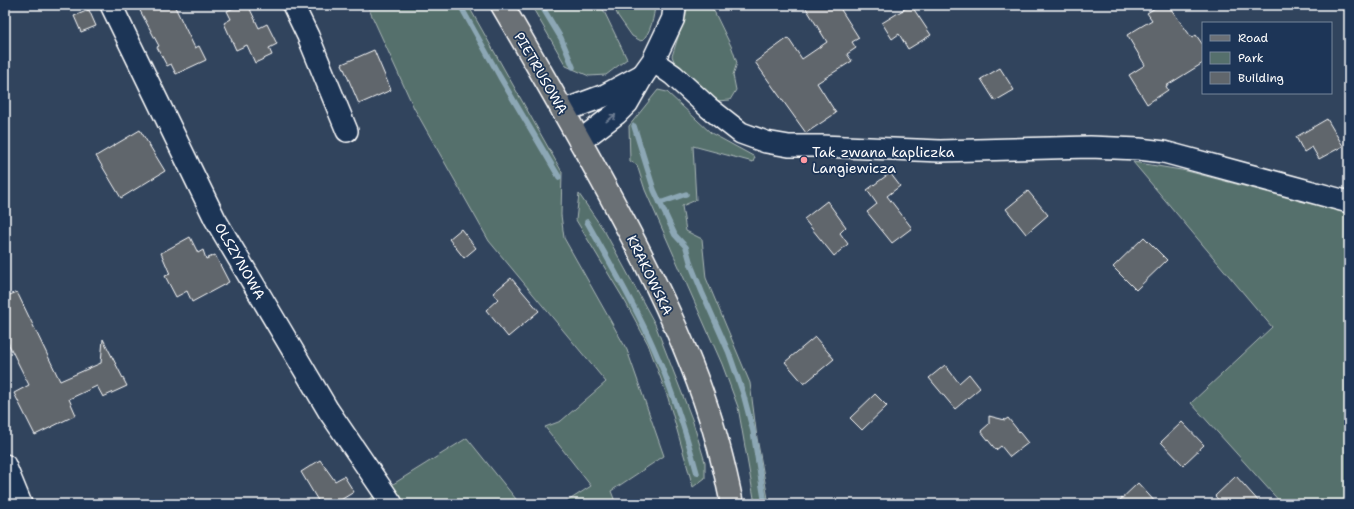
<svg xmlns="http://www.w3.org/2000/svg" width="1354" height="509" viewBox="0 0 1354 509" font-family="'Shantell Sans',sans-serif">
<rect width="100%" height="100%" fill="#31445d"/>
<filter id="ink" filterUnits="userSpaceOnUse"><feTurbulence type="fractalNoise" baseFrequency=".025" numOctaves="2"/><feDisplacementMap in="SourceGraphic" scale="8" xChannelSelector="R" yChannelSelector="G"/><feConvolveMatrix kernelMatrix="1 2 1 2 8 2 1 2 1" color-interpolation-filters="sRGB"/></filter>
<g filter="url(#ink)">
<g fill="#556f6c" stroke="#aab7b6">
<polygon points="367,5 468,5 562,172 561,215 564,238 627,350 664,456 611,491 616,504 563,504 591,486 545,427 561,421 606,382 489,241 414,108"/>
<polygon points="531,5 601,5 627,59 606,75 589,76 566,66"/>
<path d="M613,5H655C654,16 651,34 641,41L632,36L618,16Z"/>
<polygon points="686,5 711,5 732,48 737,63 733,75 736,90 730,100 717,101 675,64 672,56 682,25"/>
<polygon points="658,90 667,92 711,133 755,157 753,162 693,146 696,200 682,206 686,231 702,239 706,278 750,383 757,438 769,504 755,504 738,407 722,364 645,190 637,165 630,161 629,126"/>
<polygon points="1133,162 1187,171 1349,214 1349,504 1282,504 1191,403 1272,327"/>
<polygon points="579,194 605,232 655,324 692,419 705,462 705,478 693,487 668,398 648,344 626,303 576,220"/>
<polygon points="467,438 520,504 361,504"/>
</g>
<g fill="none" stroke-linecap="round" stroke-linejoin="round">
<g stroke="#8ca7b5" stroke-width="5.5">
<polyline points="460,5 500,77 559,177"/>
<polyline points="541,5 561,38 573,67"/>
<polyline points="634,126 654,190 675,235 686,247 691,265 702,292 729,353 743,393 753,431 765,504"/>
<polyline points="660,203 686,194"/>
<path d="M587,222C610,263 634,303 653,346C671,387 685,429 697,473"/>
</g>
</g>
<g fill="#60666c" stroke="#fff">
<polygon points="137,5 174,5 195,48 199,46 206,60 176,74 171,64 167,66 157,47 159,46"/>
<polygon points="240,5 248,5 259,28 267,24 277,44 269,48 272,55 255,63 247,45 236,50 224,23 231,19 227,11"/>
<polygon points="804,5 838,5 859,38 852,42 856,48 847,54 852,61 817,83 836,113 806,133 755,62 788,38 802,59 827,42"/>
<polygon points="911,5 931,35 908,49 899,34 892,39 882,23"/>
<polygon points="1160,5 1168,5 1192,38 1196,35 1203,45 1203,63 1166,86 1168,90 1147,104 1129,75 1145,65 1127,35 1152,20 1147,13"/>
<polygon points="89,10 96,26 81,32 74,16"/>
<polygon points="374,50 391,90 359,104 342,64"/>
<polygon points="1000,68 1014,90 995,101 981,79"/>
<polygon points="1327,119 1343,146 1319,159 1312,147 1304,152 1296,137"/>
<polygon points="140,130 165,171 121,198 96,156"/>
<polygon points="890,173 900,186 887,196 912,228 892,243 867,212 877,204 867,190"/>
<polygon points="1028,191 1048,215 1026,234 1006,209"/>
<polygon points="827,201 846,227 840,233 848,244 834,256 804,219"/>
<polygon points="461,229 476,248 464,258 449,239"/>
<polygon points="190,237 198,253 203,250 206,259 215,255 229,282 192,302 187,291 176,297 165,276 170,274 161,253"/>
<polygon points="1144,237 1167,260 1136,290 1113,267"/>
<polygon points="511,278 539,311 508,337 486,310 498,299 493,293"/>
<polygon points="17,292 60,381 101,363 103,339 127,386 103,397 97,386 69,399 76,415 35,435 14,393 29,385 5,337 5,297"/>
<polygon points="815,337 834,359 804,384 785,362"/>
<polygon points="945,365 959,383 969,374 980,388 955,409 929,378"/>
<polygon points="875,394 887,406 862,430 850,418"/>
<polygon points="989,416 1005,420 1008,418 1028,443 1010,457 1001,446 996,450 981,431 989,424"/>
<polygon points="1182,422 1204,445 1183,465 1161,442"/>
<polygon points="320,460 335,481 344,476 354,492 334,504 320,504 301,472"/>
<polygon points="1236,476 1261,504 1222,504 1215,496"/>
<polygon points="1138,483 1157,504 1116,504"/>
</g>
<g fill="none" stroke-linecap="round" stroke-linejoin="round">
<defs>
<g id="minor">
<polyline points="111,5 215,219 328,410 392,504"/>
<polyline points="293,5 308,36 347,131"/>
<polyline points="653,61 673,75 709,108 741,133 766,142 789,146 821,146 940,151 1090,147 1139,149 1164,152 1349,202"/>
<polyline points="5,465 21,504"/>
</g>
<g id="tertiary">
<polyline points="563,111 606,95 643,75"/>
<polyline points="580,141 617,113 627,103 643,75 653,61 673,19 675,5"/>
</g>
<path id="primary" d="M502,5C547,82 592,160 633,239C660,291 685,344 704,399C716,433 725,469 732,504"/>
</defs>
<use href="#minor" stroke="#fff" stroke-width="24"/>
<use href="#tertiary" stroke="#fff" stroke-width="25"/>
<use href="#primary" stroke="#fff" stroke-width="25"/>
<use href="#minor" stroke="#1d3557" stroke-width="21"/>
<use href="#tertiary" stroke="#1d3557" stroke-width="22"/>
<use href="#primary" stroke="#6b6f75" stroke-width="22"/>
</g>
<defs><path id="oneway-shaft" d="M-6 0H5M1.5-3L5.5 0L1.5 3" fill="none" stroke-width="1.6" stroke-linecap="round" stroke-linejoin="round"/></defs>
<use stroke="#6c7c92" href="#oneway-shaft" transform="translate(611 118) rotate(-37)"/>
</g>
<circle fill="#ff9aa2" stroke="#1d3557" stroke-width="1.5" cx="804" cy="160" r="4"/>
<g text-anchor="middle" dominant-baseline="central" stroke-width="3.5" stroke-linejoin="round" paint-order="stroke">
<g font-size="14" fill="#fff" stroke="#1d3557">
<text transform="translate(541 73) rotate(60)">PIETRUSOWA</text>
<text transform="translate(240 261) rotate(60)">OLSZYNOWA</text>
<text transform="translate(650 275) rotate(64)">KRAKOWSKA</text>
</g>
<g font-size="14" fill="#fff" stroke="#1d3557" text-anchor="start">
<text x="812" y="152">Tak zwana kapliczka<tspan x="812" dy="16">Langiewicza</tspan></text>
</g>
</g>
<rect width="1354" height="509" fill="none" stroke="#1d3557" stroke-width="20"/>
<rect x="10" y="10" width="1334" height="489" fill="none" stroke="#fff" stroke-width="1.5" filter="url(#ink)"/>
<rect x="1202" y="22" width="130" height="72" fill="#1d3557" stroke="#77869a"/>
<rect x="1210" y="35" width="20" height="6" fill="#6b6f75" stroke="#77869a"/>
<text x="1238" y="42" font-size="12" fill="#ffffff">Road</text>
<rect x="1210" y="52" width="20" height="12" fill="#556f6c" stroke="#77869a"/>
<text x="1238" y="62" font-size="12" fill="#ffffff">Park</text>
<rect x="1210" y="72" width="20" height="12" fill="#60666c" stroke="#77869a"/>
<text x="1238" y="82" font-size="12" fill="#ffffff">Building</text>
</svg>
